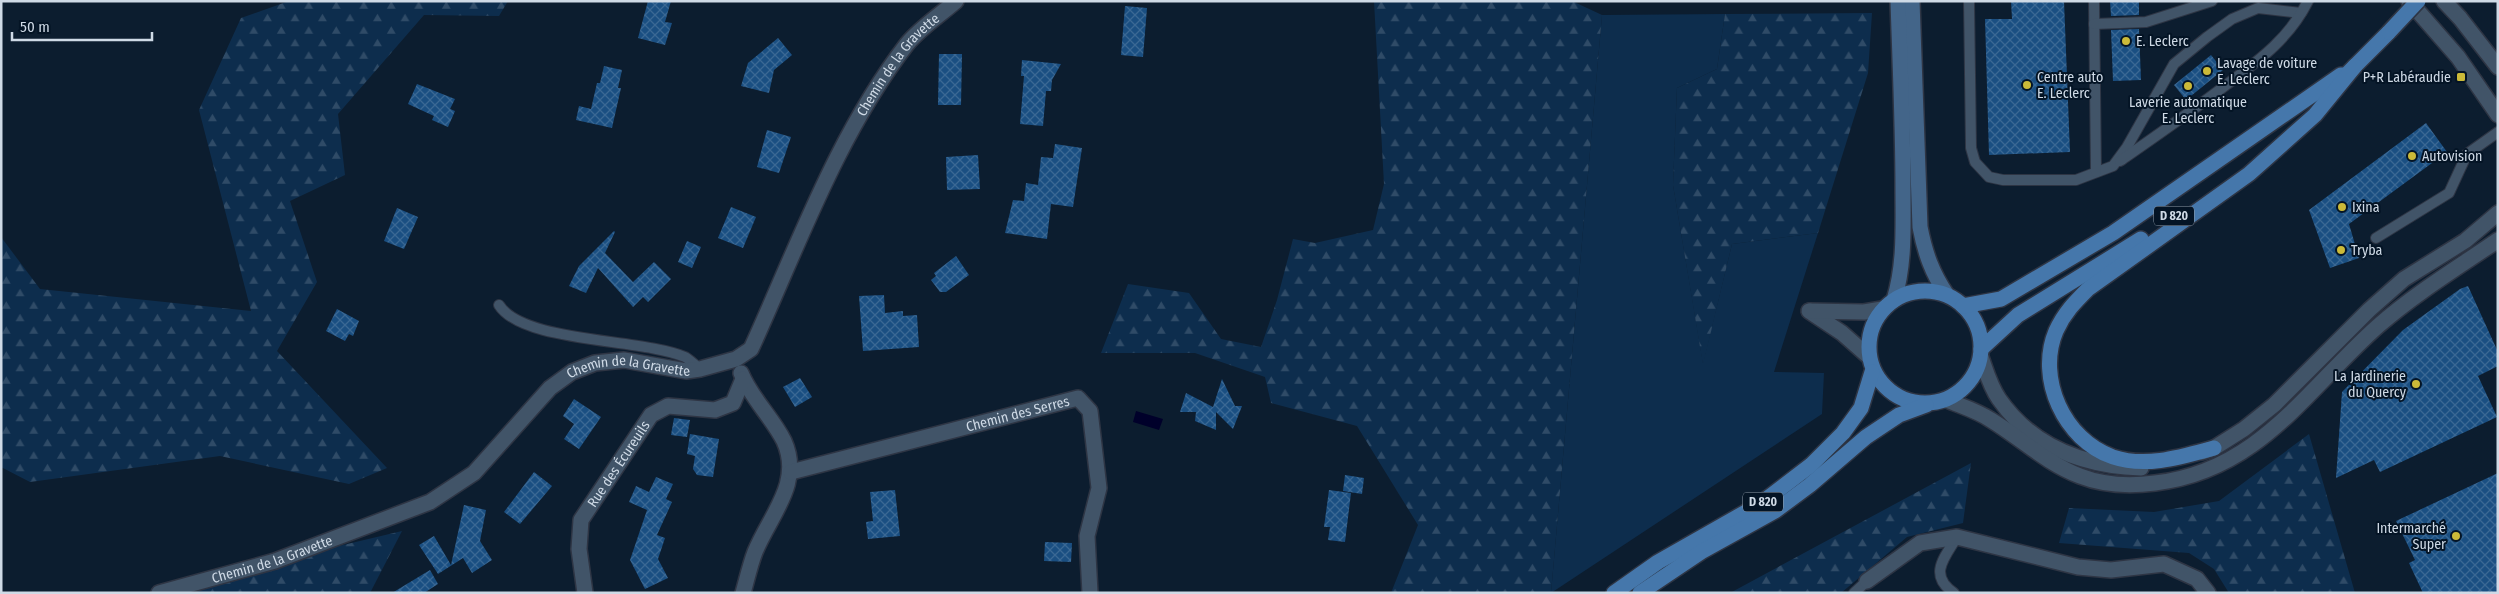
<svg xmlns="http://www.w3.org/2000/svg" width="2499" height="594" viewBox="0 0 2499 594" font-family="'Fira Sans Condensed',sans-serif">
<defs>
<pattern id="forest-firs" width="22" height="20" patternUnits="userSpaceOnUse" patternTransform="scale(1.25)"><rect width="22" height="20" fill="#0d2d4d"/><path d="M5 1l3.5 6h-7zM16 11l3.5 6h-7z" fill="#2f4b67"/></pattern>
<pattern id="building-cross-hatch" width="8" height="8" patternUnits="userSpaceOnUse" patternTransform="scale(1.25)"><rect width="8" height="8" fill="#1a4f82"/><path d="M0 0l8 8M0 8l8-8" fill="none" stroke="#3a6894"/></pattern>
</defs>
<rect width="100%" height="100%" fill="#0c1d2f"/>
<polygon fill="#0d2d4d" points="1725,14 1717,69 1677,88 1673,185 1703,363 1732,244 1818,233 1774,372 1824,373 1822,414 1551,593 1602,15"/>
<g fill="url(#forest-firs)">
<polygon points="289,1 508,1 499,16 424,15 338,114 345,175 290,201 317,282 277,351 387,468 349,484 220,456 30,482 1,467 1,237 40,289 251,311 199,110 241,18"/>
<polygon points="1374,1 1572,1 1602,15 1551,593 1391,593 1418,525 1357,426 1271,403 1265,377 1195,353 1101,353 1128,284 1189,293 1221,339 1261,347 1277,300 1293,239 1315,243 1373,230 1384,184"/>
<polygon points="1872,13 1868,73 1818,233 1732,244 1703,365 1673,185 1677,88 1717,69 1725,14"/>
<polygon points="2309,434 2355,593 2229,593 2214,569 2189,553 2059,543 2069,508 2154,512 2219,501"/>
<polygon points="1971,463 1963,523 1907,537 1841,593 1730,593"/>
<polygon points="402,531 370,593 189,593 259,565"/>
</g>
<polygon fill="#00002a" points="1136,411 1163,419 1159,430 1133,422"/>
<g fill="url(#building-cross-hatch)">
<polygon points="648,1 671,1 665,22 672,23 665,45 638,38"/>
<polygon points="2011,1 2064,1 2070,152 1989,155 1985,19 2012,19"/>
<polygon points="2110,1 2139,1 2139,15 2111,16"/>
<polygon points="1125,6 1147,8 1143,57 1121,55"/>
<polygon points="2139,29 2141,80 2113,81 2111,30"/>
<polygon points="778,38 792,55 774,70 769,93 741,86 748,63"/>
<polygon points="939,54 962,54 961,105 938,105"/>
<polygon points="2211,55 2223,70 2186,100 2174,85"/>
<polygon points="1022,60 1061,64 1052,80 1051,91 1046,91 1043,126 1020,124 1024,76 1021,76"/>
<polygon points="604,66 622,70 618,88 621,88 612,128 576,120 579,106 591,109 597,83 600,83"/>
<polygon points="417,84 455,99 450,109 455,111 448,127 432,120 434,116 408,104"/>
<polygon points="2426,123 2447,152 2349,224 2359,258 2330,268 2309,210"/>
<polygon points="767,130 791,137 779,173 757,167"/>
<polygon points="1055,144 1082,148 1073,207 1051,204 1047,239 1005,233 1013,200 1024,201 1026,183 1038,185 1041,157 1053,158"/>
<polygon points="978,155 980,189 947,190 946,157"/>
<polygon points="731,207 756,217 743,248 718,238"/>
<polygon points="397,208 418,217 404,249 384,241"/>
<polygon points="614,231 615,232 605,253 633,282 654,262 671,279 648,302 643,297 633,307 598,268 586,293 569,286 579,266"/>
<polygon points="687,241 701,247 692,268 678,262"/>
<polygon points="956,256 969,275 946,292 940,292 931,280 936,276 934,273"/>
<polygon points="2468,286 2498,352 2498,366 2478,376 2497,417 2380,472 2374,460 2336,478 2342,392 2403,330 2460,289"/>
<polygon points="884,295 885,313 903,311 903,316 917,315 919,347 863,351 859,296"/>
<polygon points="337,309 359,321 353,336 349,334 345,341 326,331"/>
<polygon points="800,378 812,397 795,407 783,387"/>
<polygon points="1222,379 1235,406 1242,406 1233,429 1216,412 1216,430 1195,421 1196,412 1180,412 1186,393 1213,407"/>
<polygon points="574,399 601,417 579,449 564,439 574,424 563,416"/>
<polygon points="674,418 690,420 687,437 671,435"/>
<polygon points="690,434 719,439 713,477 697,475 693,469 695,456 687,454"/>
<polygon points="534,472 552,486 520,524 504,512"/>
<polygon points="2498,473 2498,593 2423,593 2409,563 2415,560 2396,521"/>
<polygon points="1345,475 1364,478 1362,494 1343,491"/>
<polygon points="656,477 673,484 666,499 672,502 657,535 665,538 658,559 668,578 645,589 630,560 647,510 629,502 636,486 649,492"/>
<polygon points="895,490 900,536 868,539 866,522 873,521 870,492"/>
<polygon points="1329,490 1351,493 1345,542 1328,540 1330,527 1324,527"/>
<polygon points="464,505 486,510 480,541 492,560 472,573 463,558 438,574 419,545 434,536 451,565"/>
<polygon points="1045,542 1072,543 1071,562 1044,561"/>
<polygon points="430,570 438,584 424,593 392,593"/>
</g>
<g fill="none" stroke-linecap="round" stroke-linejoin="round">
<defs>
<g id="service">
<polyline points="1969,1 1971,148 1975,162 1989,177 2003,180 2076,180 2113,166 2127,147 2174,64 2207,37 2232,19 2258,8 2301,13"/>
<polyline points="2094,1 2096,172"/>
<polyline points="2094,24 2146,22 2212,1"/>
<path d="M2120,161C2156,136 2191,112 2226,85C2258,61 2289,39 2308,1"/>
<polyline points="2376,238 2449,193 2467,154 2498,132"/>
<path d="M499,305C523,343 640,338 685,357C690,360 695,365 700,369"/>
<polyline points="1854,593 1867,581"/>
<path d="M1954,593C1928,575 1944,558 1957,537"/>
</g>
<g id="minor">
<polyline points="1809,311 1842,333 1868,356"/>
<polyline points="1810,311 1864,312 1882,309"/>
<path d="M741,373C751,398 772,417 784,441C803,483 770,515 755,552C750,565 747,579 743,593"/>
<path id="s1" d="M791,472L1078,398L1090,411L1099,488L1087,536L1090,593"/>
<polyline points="1867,581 1920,543 1957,537 2078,567 2111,570 2164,564 2197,579 2208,593"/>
<path id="s2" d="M159,593L275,561L430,502L474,473L550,388L572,372L595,363L624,360L686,371L700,369L736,359L751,349C798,246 837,135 907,44C920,28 940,15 956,1"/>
<path id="s3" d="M585,593L579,549L581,520L651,415L668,406L715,410L733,403L743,379"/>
</g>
<g id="tertiary">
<polyline points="2409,1 2458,57 2498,115"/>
<polyline points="2444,1 2460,18 2498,67"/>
<path d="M1981,357C1986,371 1990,386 1999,399C2033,448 2084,466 2141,468"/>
<path d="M1947,400C1961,406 1978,411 1991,420C2022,439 2046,463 2080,476C2103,485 2131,486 2155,483C2259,471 2306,390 2378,326C2416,293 2457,268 2498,240"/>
<polyline points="2202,452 2214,448 2244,429 2274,405 2369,310 2404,279 2465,241 2498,213"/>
</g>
<g id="secondary">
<path d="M1912,1L1920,227C1925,253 1932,273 1947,295"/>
<path d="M1894,300C1905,264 1903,227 1903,190C1903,127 1900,64 1898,1"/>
</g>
<g id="primary">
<polyline points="2348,73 2389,32"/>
<circle cx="1925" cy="347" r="56"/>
<polyline points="1963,306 2001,299 2113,233 2341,75"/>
<polyline points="1981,349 2018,315 2141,239"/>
<path d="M2214,448C2181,457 2146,468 2113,457C2064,440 2036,378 2056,331C2064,313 2075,302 2088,289L2249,174L2315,115L2355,66"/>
<polyline points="1614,593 1658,562 1760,504 1811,465 1843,433 1861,408 1872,372"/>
<polyline points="1640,593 1701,552 1775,511 1810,485 1866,437 1899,415 1926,405"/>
</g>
</defs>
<use href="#service" stroke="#2e3544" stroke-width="12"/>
<use href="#minor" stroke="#2e3544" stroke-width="18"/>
<use href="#tertiary" stroke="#2e3544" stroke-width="18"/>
<use href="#secondary" stroke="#2e3544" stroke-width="18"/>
<use href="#primary" stroke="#2e3544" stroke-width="18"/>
<use href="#service" stroke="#415468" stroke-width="10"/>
<use href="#minor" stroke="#415468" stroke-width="15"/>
<use href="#tertiary" stroke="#415468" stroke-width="15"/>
<use href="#secondary" stroke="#436589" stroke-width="15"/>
<use href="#primary" stroke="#4577ab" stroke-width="15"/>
<defs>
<polyline id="primary-bridge" points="2389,32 2418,1"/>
</defs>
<use href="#primary-bridge" stroke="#2e3544" stroke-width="18" stroke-linecap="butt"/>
<use href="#primary-bridge" stroke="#4577ab" stroke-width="15"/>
</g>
<g fill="#cbba39" stroke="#041425" stroke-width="2">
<circle cx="2126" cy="41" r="5"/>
<circle cx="2207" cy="71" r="5"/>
<rect x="2456" y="72" width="10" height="10" rx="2.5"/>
<circle cx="2027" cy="85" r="5"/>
<circle cx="2188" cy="86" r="5"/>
<circle cx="2412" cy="156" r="5"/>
<circle cx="2342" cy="207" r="5"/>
<circle cx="2341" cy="250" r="5"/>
<circle cx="2416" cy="384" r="5"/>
<circle cx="2456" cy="536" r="5"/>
</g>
<g text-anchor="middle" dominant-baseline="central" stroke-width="4" stroke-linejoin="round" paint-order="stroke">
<g fill="#041425" stroke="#929fac" stroke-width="1">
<rect x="2154" y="206.5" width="40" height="19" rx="4"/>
<rect x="1743" y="492.5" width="40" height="19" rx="4"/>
</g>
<g font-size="12" font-weight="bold" fill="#cfdae6">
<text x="2174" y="216">D 820</text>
<text x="1763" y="502">D 820</text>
</g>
<g font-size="14" fill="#cfdae6" stroke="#041425" text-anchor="start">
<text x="2136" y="41">E. Leclerc</text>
<text x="2217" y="63">Lavage de voiture<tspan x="2217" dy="16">E. Leclerc</tspan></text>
<text x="2037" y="77">Centre auto<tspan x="2037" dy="16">E. Leclerc</tspan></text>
<text x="2451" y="77" text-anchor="end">P+R Labéraudie</text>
<text x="2188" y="102" text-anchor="middle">Laverie automatique<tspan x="2188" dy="16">E. Leclerc</tspan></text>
<text x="2422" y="156">Autovision</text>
<text x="2352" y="207">Ixina</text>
<text x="2351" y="250">Tryba</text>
<text x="2406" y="376" text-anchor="end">La Jardinerie<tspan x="2406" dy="16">du Quercy</tspan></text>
<text x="2446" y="528" text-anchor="end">Intermarché<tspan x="2446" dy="16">Super</tspan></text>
</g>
<g font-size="14" fill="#cfdae6" stroke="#041425">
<text stroke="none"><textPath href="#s2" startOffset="988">Chemin de la Gravette</textPath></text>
<text stroke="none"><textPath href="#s2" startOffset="538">Chemin de la Gravette</textPath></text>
<text stroke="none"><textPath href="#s1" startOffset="234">Chemin des Serres</textPath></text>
<text stroke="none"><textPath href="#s3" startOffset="141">Rue des Écureuils</textPath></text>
<text stroke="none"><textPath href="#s2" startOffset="118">Chemin de la Gravette</textPath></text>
</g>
</g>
<rect width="2499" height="594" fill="none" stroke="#cfdae6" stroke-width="5"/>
<path d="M12 32v8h140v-8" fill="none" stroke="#cfdae6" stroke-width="2.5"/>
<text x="20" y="32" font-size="15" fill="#cfdae6" stroke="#041425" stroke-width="4" paint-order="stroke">50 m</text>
</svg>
